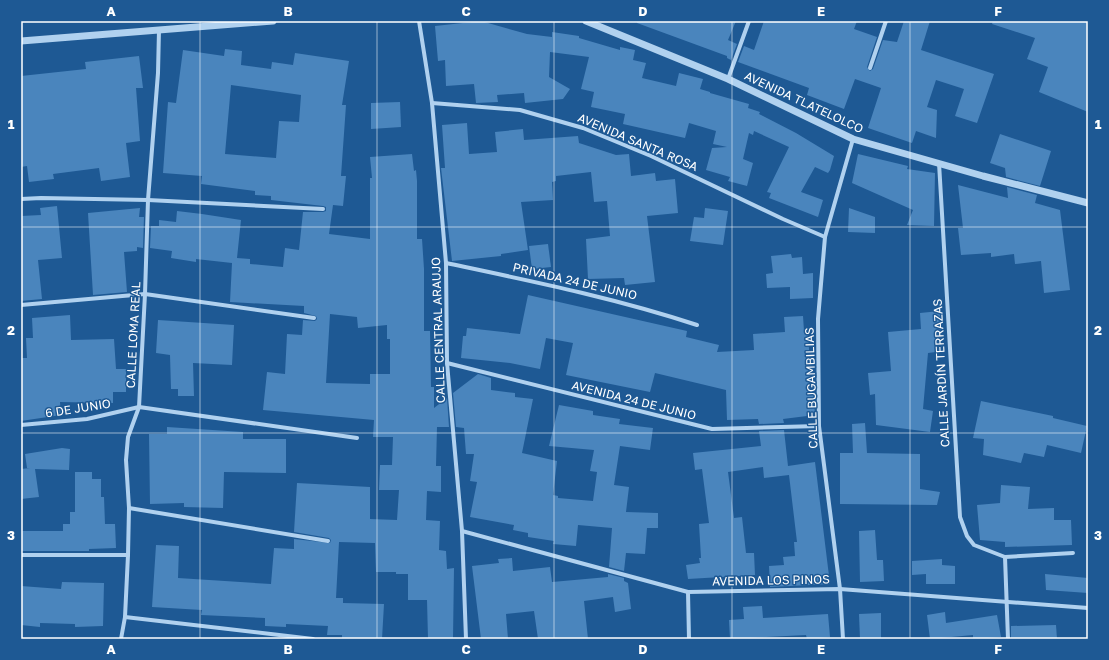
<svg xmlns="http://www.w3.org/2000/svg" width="1109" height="660" viewBox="0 0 1109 660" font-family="'Golos Text',sans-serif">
<rect width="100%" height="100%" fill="#1e5994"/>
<g fill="#4a85bd" fill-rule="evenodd">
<polygon points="481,21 527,34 552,37 552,32 579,36 579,38 620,50 620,47 635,50 633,60 646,63 642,78 676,86 679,73 703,79 700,89 710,92 710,93 749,104 748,108 760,112 759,114 796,133 834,156 830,170 828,173 815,167 801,192 823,200 818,217 769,198 771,193 767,192 789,147 754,131 753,135 749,133 743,159 753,163 747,186 728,181 730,177 706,170 712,148 727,147 713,144 716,131 689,123 685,138 623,124 625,114 591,107 594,92 581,89 589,57 550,52 549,77 570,89 563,99 525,103 524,93 497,95 498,102 476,103 474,84 446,86 445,60 438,61 435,26"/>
<polygon points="637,21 736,21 728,40 737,44 731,60 727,58 727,56 637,23"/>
<polygon points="764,21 857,21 854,29 877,37 867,67 870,71 873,69 883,40 897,42 904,21 930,21 921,50 994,74 977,123 955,116 964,89 936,80 927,107 937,110 936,138 916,131 912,143 868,128 881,88 855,79 844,109 807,95 809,88 738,62 744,46 754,50"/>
<polygon points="993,21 1088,21 1088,112 1039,92 1048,67 1027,59 1035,38 992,24"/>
<path d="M225,49L242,51L241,65L271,69L272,62L293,65L295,53L349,61L342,105H346L341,176H346L343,206L333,205L329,234L370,239V178H372L370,157L412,154L414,171L416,170L417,181V239H422L424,269V331H430L431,387H434V408L447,398L449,427H437L436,466H441V492L427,491L426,520L440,521L439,550L446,551L447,569L454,568L453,639H428L427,600H408V574H396V572H376L375,543L339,542L336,598H343V603L384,604L382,639H342V635H327L328,626L286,624V627L265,626V618L201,615L202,610L152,607L156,545L179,546L178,578L271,584L274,548L294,549V539L330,543L331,540L329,538L294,532L297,483L370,487V519L397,520L399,490H379L380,465H392L393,437H373L374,420L263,410L267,372L285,374L287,334L302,335L303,320L315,321L317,319L316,316L304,313V306L230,302L232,263L196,259V262L171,258L172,251L150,248L151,226H159V220L176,222L177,211L202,214L241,220L237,258L250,259V264L283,267L285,248L299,250L303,212H323L326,211V207L323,206L271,200V196L255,195V191L201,184L202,176L163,173L168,102L176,103L183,50L224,56ZM231,85L301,95L299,122L279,121L276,158L225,154ZM330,314L357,317L358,328L387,325V339H390V374H370V384L326,383Z"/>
<polygon points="139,56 143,88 136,88 140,141 126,143 130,177 101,181 99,168 53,174 54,179 29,182 27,166 21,167 21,76 86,69 85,62"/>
<polygon points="400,102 401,127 371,129 371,103"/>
<polygon points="467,123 469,154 497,152 495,132 523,129 524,140 578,136 579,143 616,155 629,154 631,176 655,173 656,181 675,179 678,213 647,216 655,282 625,285 624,278 588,279 586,239 610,236 607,201 594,202 591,172 556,176 556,181 552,182 553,200 521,202 528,250 501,254 501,256 452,261 441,168 445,168 442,125"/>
<polygon points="1000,134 1051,151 1040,186 1006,177 1005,168 990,163"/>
<polygon points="858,154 908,166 907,169 935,173 934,226 907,225 913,210 852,183"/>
<polygon points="958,185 1008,198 1007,187 1037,195 1035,203 1060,210 1070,290 1044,293 1041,261 1015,264 1014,254 991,257 991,253 961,255 958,228 963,228"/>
<polygon points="57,206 62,258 38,260 42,299 21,301 21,216 41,215 40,208"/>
<polygon points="140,208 139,217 144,217 143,248 137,247 137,251 124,252 127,292 93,295 88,213"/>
<polygon points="705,208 728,211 723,245 690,241 694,217 704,218"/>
<polygon points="849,208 875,217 875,233 848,232"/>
<polygon points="548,244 551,267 532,269 529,246"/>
<polygon points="791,254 792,258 802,257 803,274 813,273 813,298 790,299 790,287 767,288 766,274 773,273 771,256"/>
<polygon points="528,295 687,331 686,337 719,345 717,352 754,350 753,334 785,332 784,317 803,316 804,331 808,331 811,385 813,385 815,415 783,419 784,423 759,424 758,419 727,420 726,390 655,373 650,392 566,375 573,343 546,338 540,369 510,363 461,358 463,336 466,336 467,328 520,334"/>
<polygon points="940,311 943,351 928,353 923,409 933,411 930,432 876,425 875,394 870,395 868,373 891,371 888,332 921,329 920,313"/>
<polygon points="70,315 71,340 114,339 116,369 126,369 126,392 113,392 113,403 60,402 61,415 21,421 21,358 27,358 26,338 33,338 32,318"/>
<polygon points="158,320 234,325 232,365 193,363 194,396 178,396 178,389 171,389 170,355 156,353"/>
<polygon points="478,374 491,378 491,390 515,393 515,397 533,399 522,453 557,461 553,495 558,496 558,498 593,501 597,472 590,471 594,450 549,446 559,405 593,411 593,415 620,419 619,424 653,428 650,450 620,446 614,485 629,487 626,512 658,513 658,528 647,528 645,554 626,553 624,571 609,567 612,528 578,525 576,546 553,544 554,541 528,537 528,533 513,530 514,525 470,517 477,482 470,481 474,454 466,454 464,428 456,427 453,393"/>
<polygon points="981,401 1053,416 1053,418 1087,426 1081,453 1047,445 1044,457 1024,453 1021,463 983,455 984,439 973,438"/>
<polygon points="865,423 867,453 920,454 920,489 940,492 937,505 840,504 840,453 853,453 852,424"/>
<polygon points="167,427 243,432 243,439 286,439 286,473 224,472 223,508 184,507 184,503 150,504 149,434 167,434"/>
<polygon points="784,430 788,466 815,462 830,584 770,587 769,566 784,565 783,557 795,556 794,542 797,542 789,475 764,478 763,467 728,472 734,518 742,517 746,553 754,553 755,575 688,579 686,565 700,563 699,558 701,558 699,524 709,523 702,469 695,470 693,453 761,446 759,431"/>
<polygon points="62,448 70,449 69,470 35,469 39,497 21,499 21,469 30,468 27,468 25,454"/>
<polygon points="75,472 92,472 92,479 101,479 101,497 104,497 105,524 115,524 116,548 89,549 89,551 21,551 21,531 63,531 63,524 70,524 70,512 75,512"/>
<polygon points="1001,485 1030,487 1028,509 1054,508 1054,520 1071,520 1072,545 1005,547 1005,542 980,540 977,505 1000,503"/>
<polygon points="875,530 877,560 883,560 884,581 860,582 859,531"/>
<polygon points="512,558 513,571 550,567 552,582 608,577 608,574 624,578 624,581 628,583 631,609 615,612 613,597 584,601 588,639 538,639 534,611 506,614 508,639 481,639 472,566 499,563 498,559"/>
<polygon points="942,559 942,565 955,566 955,584 926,584 926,574 912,575 912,561"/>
<polygon points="1045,574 1088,578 1088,593 1046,590"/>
<polygon points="62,582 104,583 103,626 75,627 75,624 40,623 40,627 21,625 21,586 61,589"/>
<polygon points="762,606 763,618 828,614 830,637 807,639 806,635 730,639 729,620 744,619 743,607"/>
<polygon points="945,612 946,623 997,615 1001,637 973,639 973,635 930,639 927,615"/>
<polygon points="881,613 881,639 860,639 859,614"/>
<polygon points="1056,625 1057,639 1011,639 1011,626"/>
</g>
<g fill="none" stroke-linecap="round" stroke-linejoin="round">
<g stroke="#b0d1ef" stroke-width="4">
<polyline points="419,21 432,103 446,263 447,363 462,531 466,639"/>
<polyline points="870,68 886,21"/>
<polyline points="728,79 749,21"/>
<polyline points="432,103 520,110 583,128 651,156 783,219 825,237"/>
<polyline points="939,163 960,517 967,536 974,545 1005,557 1073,553"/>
<polyline points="21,199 41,198 148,200 323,209"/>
<path d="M446,263C531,281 615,298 697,325"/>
<polyline points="21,305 145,294 314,318"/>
<polyline points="447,363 712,429 819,426"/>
<polyline points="21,425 87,419 139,407 357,438"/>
<polyline points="129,508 328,541"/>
<polyline points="462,531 688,592 840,589 1088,608"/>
<polyline points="21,555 128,555"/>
<polyline points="1005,557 1008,639"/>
<polyline points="688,592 689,639"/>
<polyline points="125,617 313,639"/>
<polyline points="121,639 125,617 128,555 129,508 126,460 128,437 139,407 145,294 148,200 158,73 159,30"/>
<polyline points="843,639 840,589 819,426 818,319 825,237 853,139"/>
</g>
<g stroke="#b0d1ef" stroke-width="7">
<polyline points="586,21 728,79 853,139 983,176 1088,203"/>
<polyline points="21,41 273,21"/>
</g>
</g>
<path fill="none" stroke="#fff" stroke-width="1" stroke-opacity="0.55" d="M200,21V639M377,21V639M554,21V639M732,21V639M910,21V639M21,227H1088M21,433H1088"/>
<g text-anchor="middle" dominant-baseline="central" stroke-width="3" stroke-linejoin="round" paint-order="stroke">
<g font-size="12" fill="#fff" stroke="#1e5994">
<text transform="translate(804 102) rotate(25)">AVENIDA TLATELOLCO</text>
<text transform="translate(638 142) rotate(23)">AVENIDA SANTA ROSA</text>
<text transform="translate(575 281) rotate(13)">PRIVADA 24 DE JUNIO</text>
<text transform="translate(438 330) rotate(-92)">CALLE CENTRAL ARAUJO</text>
<text transform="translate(133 335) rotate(-87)">CALLE LOMA REAL</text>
<text transform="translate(941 373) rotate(-93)">CALLE JARDÍN TERRAZAS</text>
<text transform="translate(811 388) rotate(-92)">CALLE BUGAMBILIAS</text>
<text transform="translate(634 400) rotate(14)">AVENIDA 24 DE JUNIO</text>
<text transform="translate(78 408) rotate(-9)">6 DE JUNIO</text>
<text transform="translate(771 580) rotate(-1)">AVENIDA LOS PINOS</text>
</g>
</g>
<rect width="1109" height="660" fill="none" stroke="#1e5994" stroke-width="44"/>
<rect x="22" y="22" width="1065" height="616" fill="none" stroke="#fff" stroke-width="1.5"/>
<g font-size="13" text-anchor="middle" font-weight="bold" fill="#fff">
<text x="111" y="16">A</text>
<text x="288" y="16">B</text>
<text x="466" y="16">C</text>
<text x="643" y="16">D</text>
<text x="821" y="16">E</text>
<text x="998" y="16">F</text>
<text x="11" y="129">1</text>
<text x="1098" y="129">1</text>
<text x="11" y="335">2</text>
<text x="1098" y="335">2</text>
<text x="11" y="540">3</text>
<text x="1098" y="540">3</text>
<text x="111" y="654">A</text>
<text x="288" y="654">B</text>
<text x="466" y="654">C</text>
<text x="643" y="654">D</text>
<text x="821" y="654">E</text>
<text x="998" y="654">F</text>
</g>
</svg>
